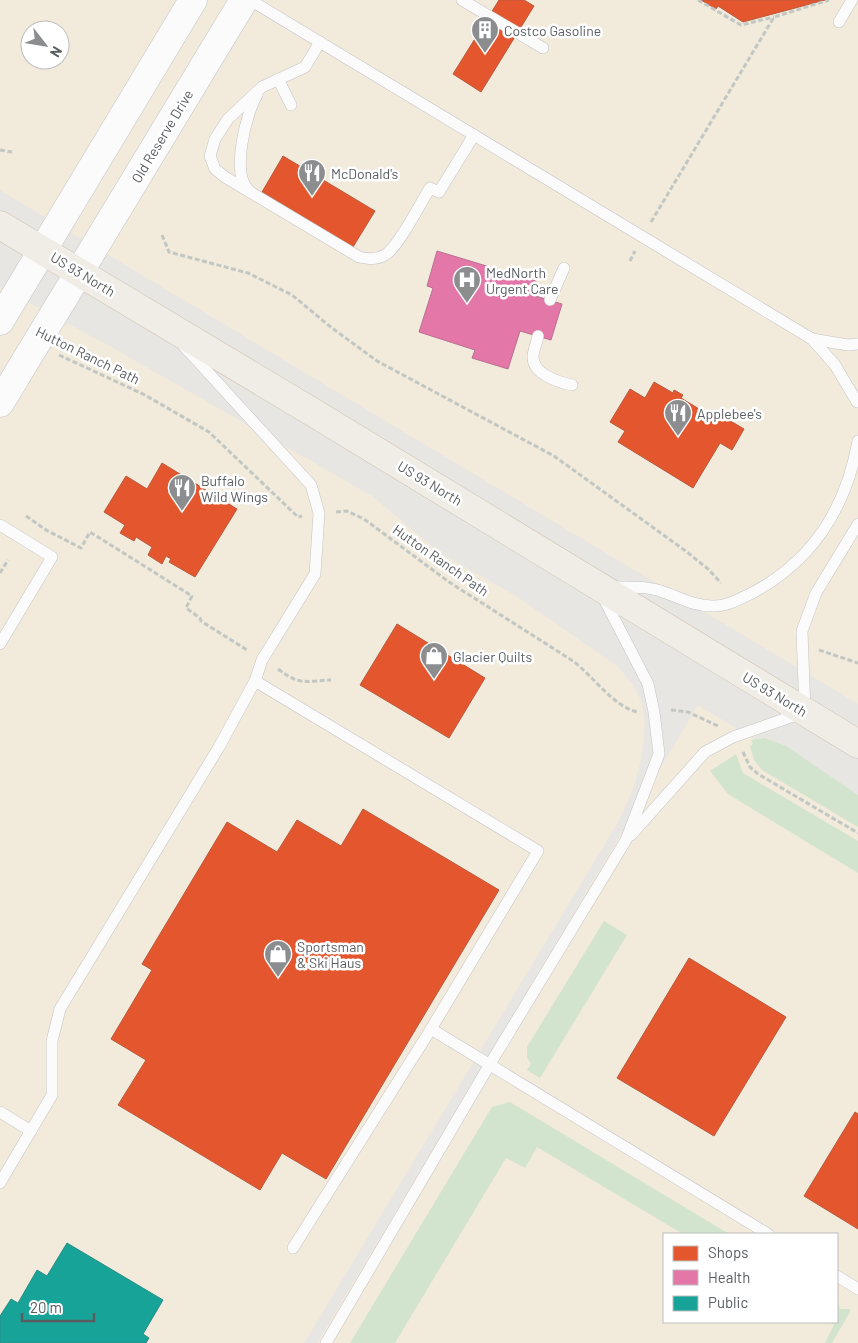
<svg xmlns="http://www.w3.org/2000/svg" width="858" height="1343" viewBox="0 0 858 1343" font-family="Barlow,sans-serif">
<rect width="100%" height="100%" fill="#e8e6e3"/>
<g fill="#f2eadb" fill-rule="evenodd">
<path d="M0,0H858V704L0,190ZM30,30H60V60H30Z"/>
<polygon points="0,287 113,348 372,496 440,553 516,596 617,666 632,683 642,703 645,723 641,761 632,791 617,824 304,1343 0,1343"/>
<path d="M698,705L858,802V1343H317ZM664,1234H837V1322H664Z"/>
</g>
<g fill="#d3e4ce">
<polygon points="765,738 786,746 858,795 858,827 762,770 754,760 750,746 753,744 751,740"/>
<polygon points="736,754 743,773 858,841 858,873 728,794 710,771"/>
<polygon points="604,921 627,935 540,1078 527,1070 531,1064 527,1057 527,1047"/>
<polygon points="510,1102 729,1234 683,1234 537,1147 525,1168 506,1158 395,1343 350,1343 492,1107"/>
<polygon points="837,1299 840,1309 850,1309 850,1312 832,1343 825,1343 834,1325 829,1322 837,1322"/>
</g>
<g fill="#e4572e" stroke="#ba593d">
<polygon points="499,0 524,0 534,6 481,92 453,74"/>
<polygon points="701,0 825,0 743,22 718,6 716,9"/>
<polygon points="283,156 375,211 353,247 262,192"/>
<polygon points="654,382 673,393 674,390 683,395 681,398 714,418 717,413 744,429 732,450 720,443 693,488 618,442 625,431 610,422 630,389 645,398"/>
<polygon points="162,463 237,509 195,577 169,562 171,559 166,556 162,564 148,555 152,547 136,537 134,541 120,533 125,525 104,512 126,476 147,489"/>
<polygon points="397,624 485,678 449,738 360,685"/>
<polygon points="363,809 499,890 326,1179 282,1153 260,1190 118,1105 146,1060 111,1039 152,970 142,964 227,822 277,852 297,820 341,846"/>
<polygon points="689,958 786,1017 714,1136 617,1078"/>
<polygon points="855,1112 858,1114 858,1229 804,1196"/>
</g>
<polygon fill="#e377a8" stroke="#ba6f92" points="437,251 536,281 532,295 562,304 551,340 520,331 508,369 472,358 475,350 419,332 433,288 427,286"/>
<polygon fill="#17a398" stroke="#2b8e87" points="67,1243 163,1300 143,1334 149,1338 146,1343 0,1343 0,1316 11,1299 18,1303 37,1270 47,1276"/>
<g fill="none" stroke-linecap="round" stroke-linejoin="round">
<defs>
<g id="service">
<polyline points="250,0 812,339 835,365 857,402"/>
<polyline points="462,0 543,48"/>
<polyline points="839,22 852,0"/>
<path d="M320,42L305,67L262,87L228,119L215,139L210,156L215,169L225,177L359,257C368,259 376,260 385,255C398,248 421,202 430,188L439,192L474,135"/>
<polyline points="278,79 291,105"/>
<path d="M248,189C231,174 246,113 257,95"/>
<polyline points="550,300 564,268"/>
<path d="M538,336C537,342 534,349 533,356C532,374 558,382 572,385"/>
<polyline points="812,339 848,345 858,344"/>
<polyline points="0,525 52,557 0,644"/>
<path d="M612,587C625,587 640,586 653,589C673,593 690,606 712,606C727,607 741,598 754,592C814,559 846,508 858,441"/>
<polyline points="255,681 538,851 431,1029 293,1248"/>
<polyline points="631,835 705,752 733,737 805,712 802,631 816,593 858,524"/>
<polyline points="431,1029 768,1234"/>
<polyline points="0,1112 31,1131"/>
<polyline points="0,1183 52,1095 52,1041 60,1009 219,747 255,681 262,660 315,574 319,513 311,485 183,345"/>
<polyline points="837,1276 858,1289"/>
<polyline points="326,1343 490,1064 626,840 659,754 654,712 648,684 602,595"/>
</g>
<g id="secondary">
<polyline points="0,321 193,0"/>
<polyline points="0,403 244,0"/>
</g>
<polyline id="primary" points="0,225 314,413 858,744"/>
</defs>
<use href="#service" stroke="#c4c3c4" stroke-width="12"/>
<use href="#secondary" stroke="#c3c3c4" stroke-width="29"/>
<use href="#primary" stroke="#cfc3b2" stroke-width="29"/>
<g stroke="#c2c7c4" stroke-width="3" stroke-dasharray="5 2.5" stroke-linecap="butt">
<polyline points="698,0 741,25 774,17"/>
<polyline points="0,150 12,152"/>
<polyline points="651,222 774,17 829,0"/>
<polyline points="162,235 169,252 248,273 292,295 332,328 377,361 554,456 687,552 708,569 721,583"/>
<polyline points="630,261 635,251"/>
<polyline points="59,355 145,395 209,432 298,517 302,516"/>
<path d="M336,512L347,511L364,519L449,582L573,661C593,676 613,706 637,712"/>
<polyline points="26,516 46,530 81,548 90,532 192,596 186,608 200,618 201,621 247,650"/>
<polyline points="0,573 8,560"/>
<polyline points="819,650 858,663"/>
<path d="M278,669C300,686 306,681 331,680"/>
<polyline points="671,710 688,712 718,726"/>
<polyline points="743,752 750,767 758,774 858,833"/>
</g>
<use href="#service" stroke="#fcfbfb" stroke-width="11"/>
<use href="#secondary" stroke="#fcfbfb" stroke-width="28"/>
<use href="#primary" stroke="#f0ede6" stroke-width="28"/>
</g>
<defs>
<symbol id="building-pin" viewBox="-11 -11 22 30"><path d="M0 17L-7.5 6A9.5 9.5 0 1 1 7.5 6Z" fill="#8b8d8e" stroke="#fff"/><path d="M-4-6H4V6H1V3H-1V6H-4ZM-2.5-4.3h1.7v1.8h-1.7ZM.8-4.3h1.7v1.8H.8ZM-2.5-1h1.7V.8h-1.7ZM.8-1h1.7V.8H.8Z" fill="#fff"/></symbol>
<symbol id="restaurant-pin" viewBox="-11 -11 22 30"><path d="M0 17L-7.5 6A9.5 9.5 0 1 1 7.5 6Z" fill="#8b8d8e" stroke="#fff"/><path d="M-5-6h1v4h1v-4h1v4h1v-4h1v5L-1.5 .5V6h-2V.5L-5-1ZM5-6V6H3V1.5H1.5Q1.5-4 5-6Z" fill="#fff"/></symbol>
<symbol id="hospital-pin" viewBox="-11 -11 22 30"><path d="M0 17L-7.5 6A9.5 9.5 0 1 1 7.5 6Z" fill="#8b8d8e" stroke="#fff"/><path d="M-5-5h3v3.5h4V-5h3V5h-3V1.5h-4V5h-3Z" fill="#fff"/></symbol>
<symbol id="shop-pin" viewBox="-11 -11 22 30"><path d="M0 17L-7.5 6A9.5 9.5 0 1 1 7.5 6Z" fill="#8b8d8e" stroke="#fff"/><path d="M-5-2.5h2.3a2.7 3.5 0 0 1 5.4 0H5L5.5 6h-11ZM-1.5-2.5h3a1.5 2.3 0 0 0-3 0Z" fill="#fff"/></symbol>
</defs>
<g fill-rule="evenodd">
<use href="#building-pin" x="469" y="14" width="32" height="43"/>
<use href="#restaurant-pin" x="296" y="157" width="32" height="43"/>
<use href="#hospital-pin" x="451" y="264" width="32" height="43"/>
<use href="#restaurant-pin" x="662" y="397" width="32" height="43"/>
<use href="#restaurant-pin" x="166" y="472" width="32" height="43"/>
<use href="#shop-pin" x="418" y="640" width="32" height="43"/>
<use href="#shop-pin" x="262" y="938" width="32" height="43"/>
</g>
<g text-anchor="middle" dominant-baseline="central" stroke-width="5" stroke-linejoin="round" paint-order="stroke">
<g font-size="14" fill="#595d60" stroke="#fff" text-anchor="start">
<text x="504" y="30">Costco Gasoline</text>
<text x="331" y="173">McDonald's</text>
<text x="486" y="272">MedNorth<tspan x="486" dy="16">Urgent Care</tspan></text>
<text x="697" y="413">Applebee's</text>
<text x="201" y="480">Buffalo<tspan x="201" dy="16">Wild Wings</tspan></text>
<text x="453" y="656">Glacier Quilts</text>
<text x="297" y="946">Sportsman<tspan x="297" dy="16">&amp; Ski Haus</tspan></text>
</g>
<g font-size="14" fill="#595d60" stroke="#fff">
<text transform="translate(162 136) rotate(-59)">Old Reserve Drive</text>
<text transform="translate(83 274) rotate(31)">US 93 North</text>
<text transform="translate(88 355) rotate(26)">Hutton Ranch Path</text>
<text transform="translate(430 483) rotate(31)">US 93 North</text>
<text transform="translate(441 560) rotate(35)">Hutton Ranch Path</text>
<text transform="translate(775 694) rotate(31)">US 93 North</text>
</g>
</g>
<rect x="663" y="1233" width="175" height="90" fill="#ffffff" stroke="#bdbebf"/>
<rect x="673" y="1246" width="25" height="15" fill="#e4572e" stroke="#bdbebf"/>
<text x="708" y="1258" font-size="15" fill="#595d60">Shops</text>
<rect x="673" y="1270" width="25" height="15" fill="#e377a8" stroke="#bdbebf"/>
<text x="708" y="1283" font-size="15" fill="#595d60">Health</text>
<rect x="673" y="1296" width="25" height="15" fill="#17a398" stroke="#bdbebf"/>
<text x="708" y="1308" font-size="15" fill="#595d60">Public</text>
<g transform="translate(45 45) rotate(121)"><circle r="24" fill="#ffffff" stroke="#bdbebf"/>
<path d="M0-4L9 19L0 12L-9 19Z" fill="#8b8d8e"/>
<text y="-8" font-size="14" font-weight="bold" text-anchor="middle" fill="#595d60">N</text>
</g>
<path d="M22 1313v8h72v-8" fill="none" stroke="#595d60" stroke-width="2.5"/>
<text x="30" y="1313" font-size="15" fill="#595d60" stroke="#ffffff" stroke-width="4" paint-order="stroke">20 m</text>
</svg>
